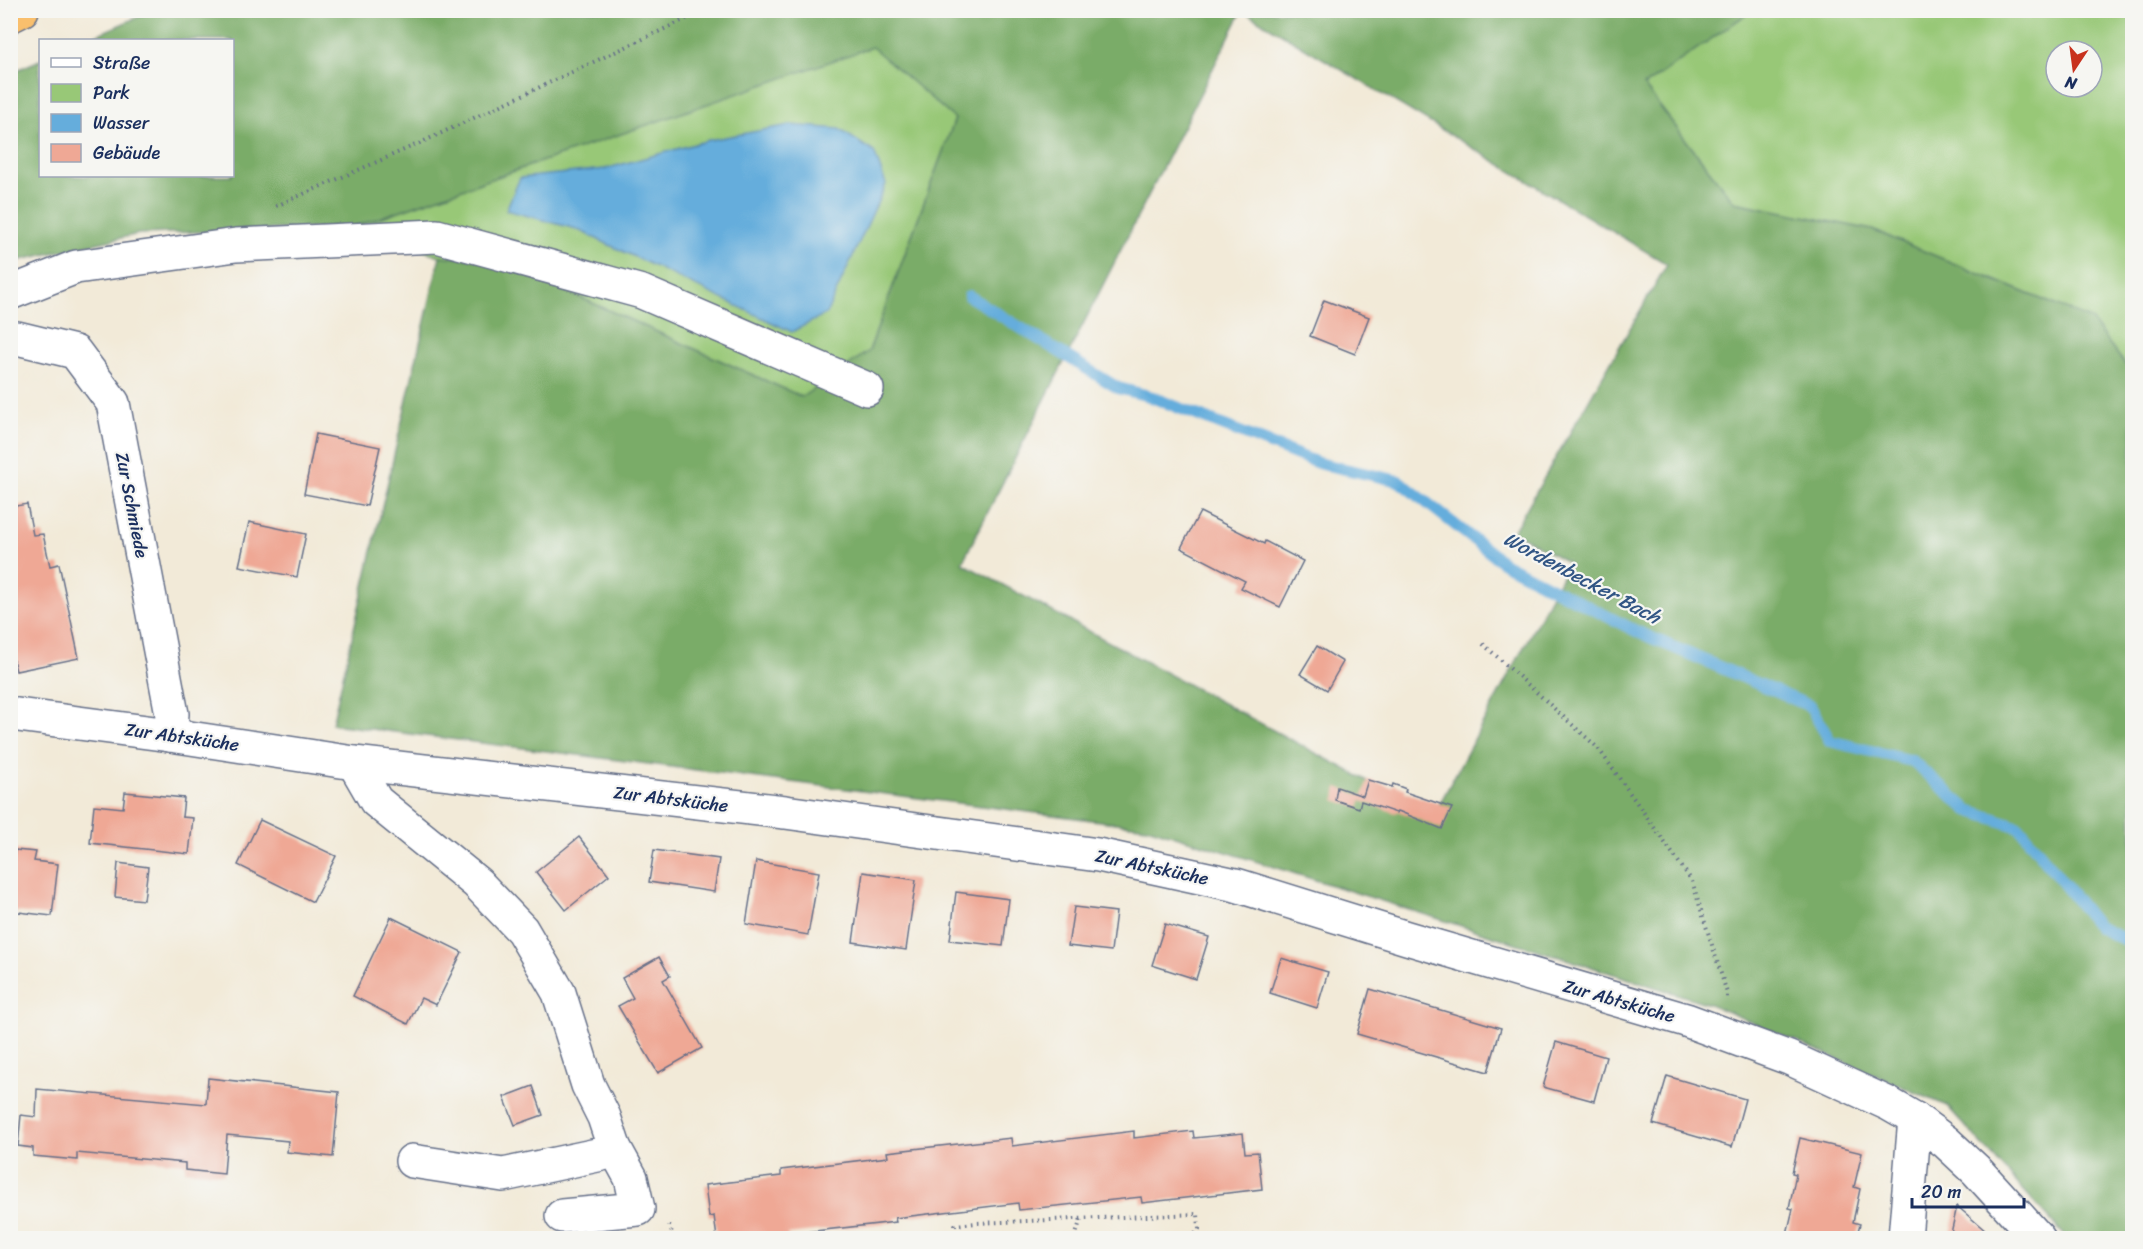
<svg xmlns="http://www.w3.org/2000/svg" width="2143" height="1249" viewBox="0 0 2143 1249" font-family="Sriracha,sans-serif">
<rect width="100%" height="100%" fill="#f6f6f2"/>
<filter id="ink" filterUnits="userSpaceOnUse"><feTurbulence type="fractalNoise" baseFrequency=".0167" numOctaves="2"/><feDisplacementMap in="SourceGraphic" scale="12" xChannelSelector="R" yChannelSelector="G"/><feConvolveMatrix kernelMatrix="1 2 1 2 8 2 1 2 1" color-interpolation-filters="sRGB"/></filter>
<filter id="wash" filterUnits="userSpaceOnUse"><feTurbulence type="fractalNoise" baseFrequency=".008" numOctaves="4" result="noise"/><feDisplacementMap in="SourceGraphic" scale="24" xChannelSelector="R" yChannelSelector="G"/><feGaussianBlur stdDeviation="1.35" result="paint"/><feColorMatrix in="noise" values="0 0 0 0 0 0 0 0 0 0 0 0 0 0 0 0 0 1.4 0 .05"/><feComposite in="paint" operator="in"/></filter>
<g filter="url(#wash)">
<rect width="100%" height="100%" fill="#f2ead8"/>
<g fill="#98c877" stroke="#5a7c6a" stroke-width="1.5" fill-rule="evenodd">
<path d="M1751,11H2131L2132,373L2090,319L1872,230L1734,202L1644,86ZM2056,51H2092V87H2056Z"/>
<polygon points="872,46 955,119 869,351 802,397 501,262 440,256 353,227"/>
</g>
<polygon fill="#7aac68" stroke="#4a6e63" stroke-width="1.5" points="154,10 1242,11 962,563 1433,816 1569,563 1513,532 1667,264 1243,11 1751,11 1644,86 1734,202 1872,230 2090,319 2132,373 2132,1238 2067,1238 1947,1106 1709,1004 1147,827 332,724 440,256 501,262 802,397 869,351 955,119 872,47 353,227 139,234 11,262 10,73 40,60 40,176 232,176 232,40 85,40"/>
<polygon fill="#65addc" stroke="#406e9d" stroke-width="1.5" points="790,125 839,129 874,152 886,184 826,314 792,332 576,229 506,210 520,178 605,169 709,140"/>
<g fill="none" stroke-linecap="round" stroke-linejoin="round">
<polyline stroke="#65addc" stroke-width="12" points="969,296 1118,388 1149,396 1318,463 1399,481 1505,564 1638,632 1810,706 1830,741 1912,761 1968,810 2019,827 2098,927 2132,943"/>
</g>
<g id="blocks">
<g fill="#efa895">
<polygon points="1324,300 1369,317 1355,354 1310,336"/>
<polygon points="316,434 380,447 367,506 304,494"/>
<polygon points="11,485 16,506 27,504 33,535 43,534 50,566 59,564 79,658 16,671 10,648"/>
<polygon points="1200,512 1264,544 1265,541 1303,561 1280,607 1241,588 1245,581 1181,548"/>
<polygon points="249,522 306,534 297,577 239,566"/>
<polygon points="1317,646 1343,662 1327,690 1300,674"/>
<polygon points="1368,780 1392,787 1393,784 1406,789 1405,792 1452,808 1442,829 1398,811 1396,813 1361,801 1359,808 1335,800 1337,787 1363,796"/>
<polygon points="125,792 184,798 182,817 193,818 189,854 90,843 94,805 123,808"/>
<polygon points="260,820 336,856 313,902 238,865"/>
<polygon points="579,837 609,875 566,910 536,872"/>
<polygon points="15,850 36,852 34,861 58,864 52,916 10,911 10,884"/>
<polygon points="654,850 719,859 714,892 649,882"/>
<polygon points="756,861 819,872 808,935 746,924"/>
<polygon points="118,863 148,867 144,900 115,897"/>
<polygon points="863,872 916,880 906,950 853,942"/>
<polygon points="956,892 1009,899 1003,946 950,940"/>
<polygon points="1074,907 1116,912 1111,951 1068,946"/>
<polygon points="391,917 462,952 436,1005 421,998 408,1024 353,996"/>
<polygon points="1165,924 1209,937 1196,979 1152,965"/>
<polygon points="659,957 670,976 663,980 702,1048 658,1073 618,1006 633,998 622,978"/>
<polygon points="1281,958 1328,972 1317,1008 1270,993"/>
<polygon points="1370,989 1501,1028 1488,1072 1357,1034"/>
<polygon points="1556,1042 1606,1057 1594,1101 1543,1087"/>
<polygon points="1667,1076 1745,1099 1732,1147 1653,1124"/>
<polygon points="208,1078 339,1092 333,1157 287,1152 288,1141 227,1135 224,1174 185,1170 185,1163 77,1153 77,1160 33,1156 33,1148 18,1146 21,1115 36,1117 37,1089 206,1104"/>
<polygon points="533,1086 543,1115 515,1125 504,1097"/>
<polygon points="1134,1131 1134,1138 1193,1131 1194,1138 1243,1133 1245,1153 1258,1152 1262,1189 1142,1203 1141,1197 1019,1210 1018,1203 895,1218 896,1222 788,1234 789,1238 717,1238 714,1216 709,1217 705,1185 781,1176 781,1170 888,1157 887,1152 1011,1138 1012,1146"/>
<polygon points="1800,1138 1862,1153 1854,1187 1860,1189 1853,1222 1860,1224 1856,1238 1786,1238 1793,1209 1789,1208 1796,1174 1792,1173"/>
<polygon points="1957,1206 1987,1232 1985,1238 1950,1238"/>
</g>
</g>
</g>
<g filter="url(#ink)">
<use href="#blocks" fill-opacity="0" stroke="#667089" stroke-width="1.5"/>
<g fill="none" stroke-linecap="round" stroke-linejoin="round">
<defs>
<g id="minor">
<polyline points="10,293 76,267 236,245 437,236 642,292 867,389"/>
<polyline points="10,339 17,338 75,352 113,403 172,714 170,735"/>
<polyline points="10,714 170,735 354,763 785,812 1098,855 1236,885 1407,938 1686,1020 1789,1058 1889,1104 1915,1119 1946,1142 1976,1170 2038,1238"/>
<polyline points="354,763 376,801 477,883 522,930 559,993 588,1085 604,1117 614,1147 602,1154 503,1175 412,1161"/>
<polyline points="562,1216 638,1209 631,1178 614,1147"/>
<polyline points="1905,1238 1915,1119"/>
</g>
<polyline id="highway" points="10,16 22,10"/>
</defs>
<use href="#minor" stroke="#667089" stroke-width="36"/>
<use href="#highway" stroke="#667089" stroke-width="36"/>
<g stroke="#667089" stroke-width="4" stroke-dasharray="1.5 4.5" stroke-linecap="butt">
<polyline points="276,206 420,143 705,10"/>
<polyline points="1483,644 1598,748 1692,881 1727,993 1727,998"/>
<polyline points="669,1225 674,1238"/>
<polyline points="955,1238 955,1225 976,1223 1198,1214 1199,1229 1192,1238"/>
<polyline points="1075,1238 1081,1218"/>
</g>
<use href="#minor" stroke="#fff" stroke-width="33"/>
<use href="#highway" stroke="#f9bf6d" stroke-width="33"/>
</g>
</g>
<g text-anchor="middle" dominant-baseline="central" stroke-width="4.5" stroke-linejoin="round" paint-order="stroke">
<g font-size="18" fill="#1b2f5e" stroke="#f6f6f2">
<text transform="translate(132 505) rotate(79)">Zur Schmiede</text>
<text transform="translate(182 737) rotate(8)">Zur Abtsküche</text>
<text transform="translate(671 799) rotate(7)">Zur Abtsküche</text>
<text transform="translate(1152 867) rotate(12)">Zur Abtsküche</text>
<text transform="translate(1619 1001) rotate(16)">Zur Abtsküche</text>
</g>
<g font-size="20" font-style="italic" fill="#315584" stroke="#f6f6f2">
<text transform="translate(1582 578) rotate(28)">Wordenbecker Bach</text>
</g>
</g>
<rect width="2143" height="1249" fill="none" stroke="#f6f6f2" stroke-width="36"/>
<rect x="39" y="39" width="195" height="138" fill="#f6f6f2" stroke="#9ea6b7" stroke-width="1.5"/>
<rect x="51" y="58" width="30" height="9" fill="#ffffff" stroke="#9ea6b7" stroke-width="1.5"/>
<text x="93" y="69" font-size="18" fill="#1b2f5e">Straße</text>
<rect x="51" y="84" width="30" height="18" fill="#98c877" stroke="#9ea6b7" stroke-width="1.5"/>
<text x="93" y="99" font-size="18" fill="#1b2f5e">Park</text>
<rect x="51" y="114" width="30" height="18" fill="#65addc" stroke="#9ea6b7" stroke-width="1.5"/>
<text x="93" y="129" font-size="18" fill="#1b2f5e">Wasser</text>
<rect x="51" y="144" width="30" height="18" fill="#efa895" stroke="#9ea6b7" stroke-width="1.5"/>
<text x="93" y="159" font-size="18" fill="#1b2f5e">Gebäude</text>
<g transform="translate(2074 69) rotate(193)"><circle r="28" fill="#f6f6f2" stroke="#9ea6b7" stroke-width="1.5"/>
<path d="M0-4.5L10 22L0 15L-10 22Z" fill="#c8321e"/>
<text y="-9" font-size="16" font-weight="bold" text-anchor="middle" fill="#1b2f5e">N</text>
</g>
<path d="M1912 1198v9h112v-9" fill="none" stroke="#1b2f5e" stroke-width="3"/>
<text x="1921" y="1198" font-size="18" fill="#1b2f5e" stroke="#f6f6f2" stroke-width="4.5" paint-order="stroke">20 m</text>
</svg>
